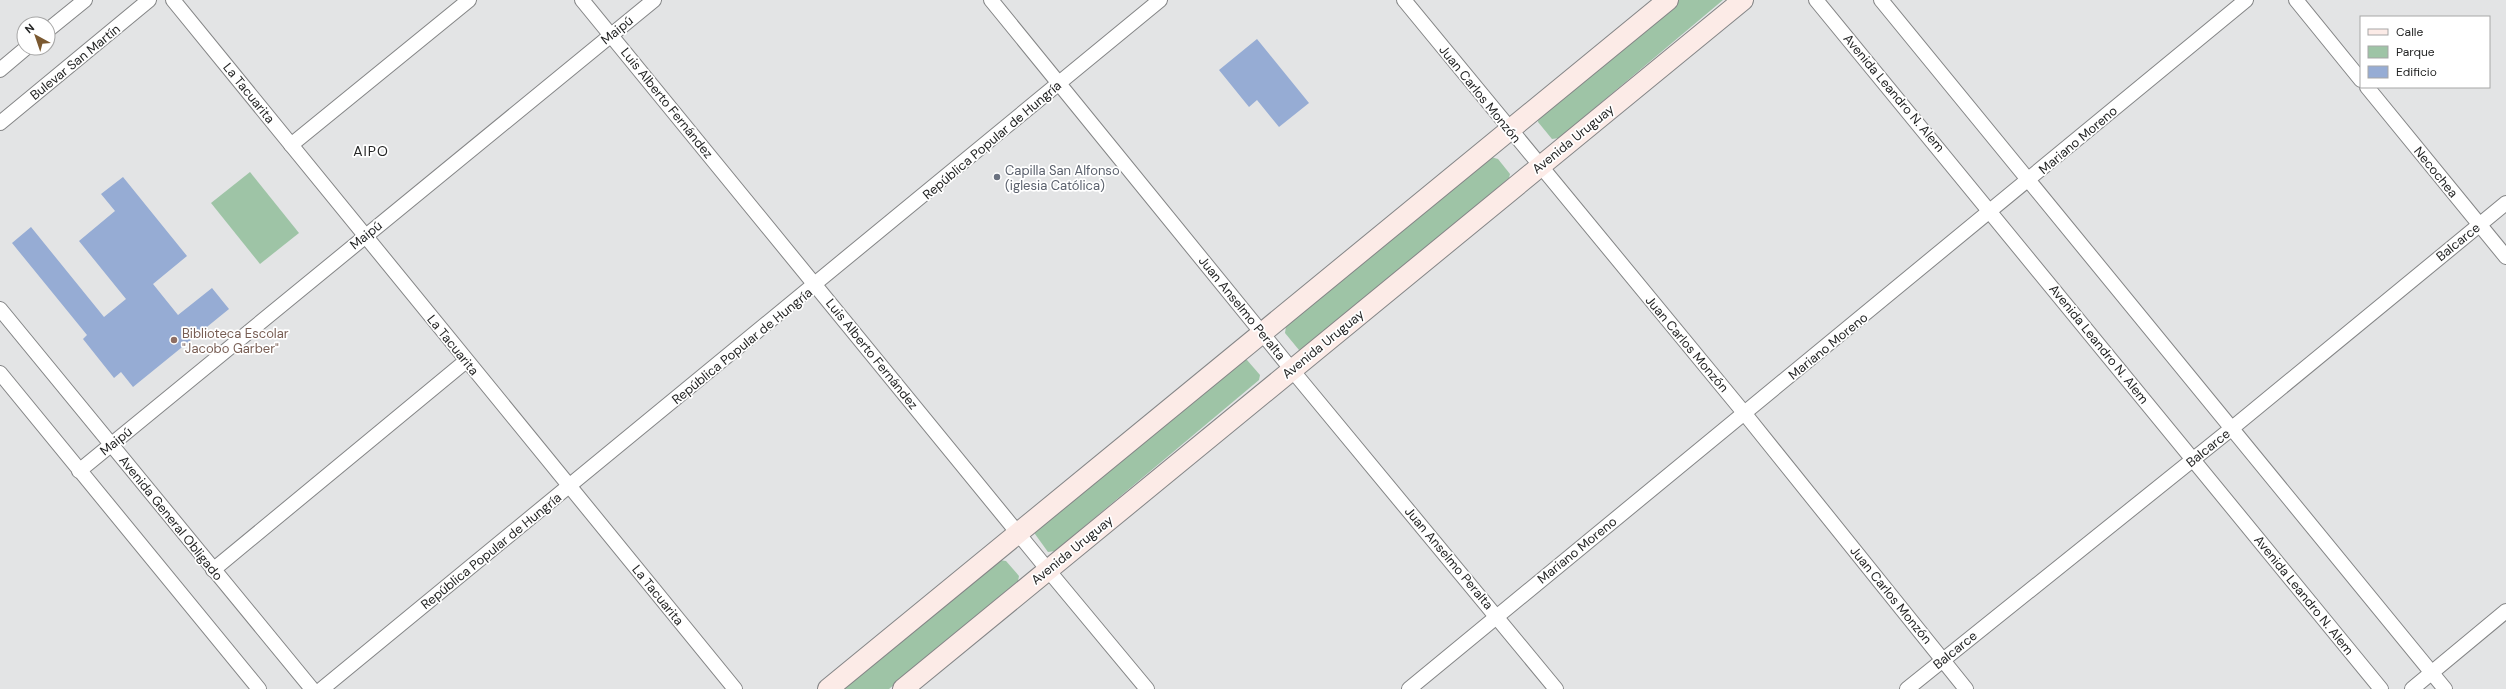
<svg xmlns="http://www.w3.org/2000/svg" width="2506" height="689" viewBox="0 0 2506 689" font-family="'DM Sans',sans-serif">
<rect width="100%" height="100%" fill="#e3e4e5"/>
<g fill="#9ec4a6">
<polygon points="1678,0 1723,0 1559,138 1552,139 1538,122 1539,114"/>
<polygon points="1491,157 1498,159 1510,174 1509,178 1306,349 1299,350 1285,333 1286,326"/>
<polygon points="250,172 299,233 260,264 211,203"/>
<polygon points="1240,358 1247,360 1260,375 1259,380 1055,551 1048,552 1035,534 1035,527"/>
<polygon points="999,560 1006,561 1019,576 1018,581 889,689 842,689"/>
</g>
<g fill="#96acd4">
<polygon points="1257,39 1309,103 1279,127 1257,100 1249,107 1219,70"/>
<polygon points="123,177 187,256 153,284 178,315 212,288 229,309 133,387 121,372 114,378 83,339 87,335 12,243 31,227 104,317 126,299 79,241 115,211 101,194"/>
</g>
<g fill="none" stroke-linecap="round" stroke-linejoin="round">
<defs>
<g id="street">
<polyline points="173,0 735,689"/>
<polyline points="582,0 1048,570 1147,689"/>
<polyline points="991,0 1292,370 1556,689"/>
<polyline points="1404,0 1745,414 1966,689"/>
<polyline points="1816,0 2381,689"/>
<polyline points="1881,0 2445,689"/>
<polyline points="2296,0 2361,80"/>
<polyline points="48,30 85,0"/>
<polyline points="0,70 26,48"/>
<polyline points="2367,87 2506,257"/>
<polyline points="0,123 149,0"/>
<polyline points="291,145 469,0"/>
<polyline points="0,309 312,689"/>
<polyline points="0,373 259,689"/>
<polyline points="79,471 654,0"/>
<polyline points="213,570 466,361"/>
<polyline points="322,689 1160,0"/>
<polyline points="1409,689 2246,0"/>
<polyline points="1907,689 2231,429 2506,203"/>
<polyline points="2412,689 2506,611"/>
</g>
<g id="secondary">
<polyline points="828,689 1668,0"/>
<polyline points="903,689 1743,0"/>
</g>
</defs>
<use href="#street" stroke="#848586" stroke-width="16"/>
<use href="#secondary" stroke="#848586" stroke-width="22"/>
<use href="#street" stroke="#fff" stroke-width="14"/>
<use href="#secondary" stroke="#fcebe7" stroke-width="20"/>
</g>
<circle fill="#6b7280" stroke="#fff" stroke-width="1.5" cx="997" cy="177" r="4"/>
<circle fill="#8d6e63" stroke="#fff" stroke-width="1.5" cx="174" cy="340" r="4"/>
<g text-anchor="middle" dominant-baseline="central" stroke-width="3.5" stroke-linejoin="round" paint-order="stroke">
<g font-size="13" fill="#232424" stroke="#fff">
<text transform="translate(617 30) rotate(-39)">Maipú</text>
<text transform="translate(75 62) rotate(-39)">Bulevar San Martín</text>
<text transform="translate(249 93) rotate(51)">La Tacuarita</text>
<text transform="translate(1894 93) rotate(50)">Avenida Leandro N. Alem</text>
<text transform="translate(1480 94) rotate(51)">Juan Carlos Monzón</text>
<text transform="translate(667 103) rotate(51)">Luis Alberto Fernández</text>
<text transform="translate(1573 139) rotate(-39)">Avenida Uruguay</text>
<text transform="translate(992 140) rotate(-40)">República Popular de Hungría</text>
<text transform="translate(2078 140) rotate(-40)">Mariano Moreno</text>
<text transform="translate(2436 172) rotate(51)">Necochea</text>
<text transform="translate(366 235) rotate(-39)">Maipú</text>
<text transform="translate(2458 242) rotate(-39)">Balcarce</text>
<text transform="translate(1242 308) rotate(51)">Juan Anselmo Peralta</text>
<text transform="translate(1323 344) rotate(-39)">Avenida Uruguay</text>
<text transform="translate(1687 344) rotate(50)">Juan Carlos Monzón</text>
<text transform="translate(2099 344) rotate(51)">Avenida Leandro N. Alem</text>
<text transform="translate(453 345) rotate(51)">La Tacuarita</text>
<text transform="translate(742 346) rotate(-39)">República Popular de Hungría</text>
<text transform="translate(1828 346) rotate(-39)">Mariano Moreno</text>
<text transform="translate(872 354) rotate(51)">Luis Alberto Fernández</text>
<text transform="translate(116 441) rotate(-39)">Maipú</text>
<text transform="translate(2208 448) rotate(-39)">Balcarce</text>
<text transform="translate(171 518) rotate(51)">Avenida General Obligado</text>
<text transform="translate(1072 550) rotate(-39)">Avenida Uruguay</text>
<text transform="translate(1577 550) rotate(-39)">Mariano Moreno</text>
<text transform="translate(491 551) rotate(-39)">República Popular de Hungría</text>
<text transform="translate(1449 558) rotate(50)">Juan Anselmo Peralta</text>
<text transform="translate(658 595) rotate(51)">La Tacuarita</text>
<text transform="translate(1891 595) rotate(51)">Juan Carlos Monzón</text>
<text transform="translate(2304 595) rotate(51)">Avenida Leandro N. Alem</text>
<text transform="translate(1955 650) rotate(-39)">Balcarce</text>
</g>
<g font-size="13" fill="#5b616d" stroke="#fff" text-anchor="start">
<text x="1005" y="170">Capilla San Alfonso<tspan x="1005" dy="15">(iglesia Católica)</tspan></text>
</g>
<g font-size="13" fill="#785e54" stroke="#fff" text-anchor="start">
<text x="182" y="333">Biblioteca Escolar<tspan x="182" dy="15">"Jacobo Garber"</tspan></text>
</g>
<g font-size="14" letter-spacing="1" fill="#232424" stroke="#fff">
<text x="371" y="151">AIPO</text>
</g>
</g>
<rect x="2360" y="16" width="130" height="72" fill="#ffffff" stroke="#a7a7a7"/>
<rect x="2368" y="29" width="20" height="6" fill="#fcebe7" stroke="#a7a7a7"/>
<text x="2396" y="36" font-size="12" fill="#232424">Calle</text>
<rect x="2368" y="46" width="20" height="12" fill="#9ec4a6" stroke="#a7a7a7"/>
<text x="2396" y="56" font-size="12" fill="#232424">Parque</text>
<rect x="2368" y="66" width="20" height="12" fill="#96acd4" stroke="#a7a7a7"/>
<text x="2396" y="76" font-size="12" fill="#232424">Edificio</text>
<g transform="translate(36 36) rotate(320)"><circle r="19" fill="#ffffff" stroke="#a7a7a7"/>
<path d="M0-3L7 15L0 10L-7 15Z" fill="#7b5930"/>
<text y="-6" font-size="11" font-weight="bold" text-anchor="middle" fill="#232424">N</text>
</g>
</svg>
